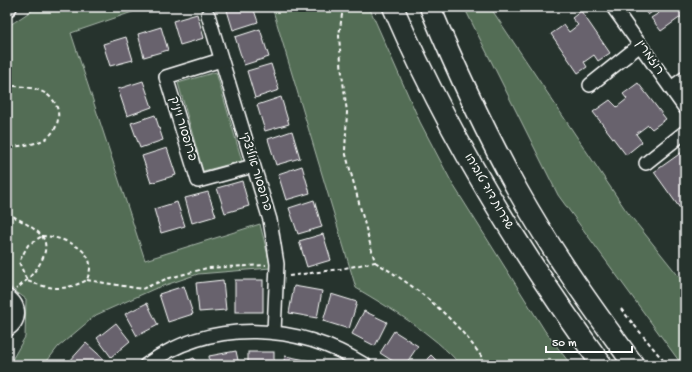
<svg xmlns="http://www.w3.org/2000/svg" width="692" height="372" viewBox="0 0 692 372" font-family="'Gochi Hand','Playpen Sans Hebrew',sans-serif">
<rect width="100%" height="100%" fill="#26332d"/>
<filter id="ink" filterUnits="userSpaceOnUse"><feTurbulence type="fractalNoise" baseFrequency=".025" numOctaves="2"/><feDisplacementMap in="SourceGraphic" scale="8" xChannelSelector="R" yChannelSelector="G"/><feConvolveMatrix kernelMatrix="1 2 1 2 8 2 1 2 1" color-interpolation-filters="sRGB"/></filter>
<g filter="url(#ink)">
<g fill="#526d54" stroke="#a8b6aa">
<polygon points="37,7 147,7 71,33 145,260 260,224 271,268 198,274 154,289 96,315 58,347 44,365 9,365 25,337 26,299 7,285 7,27"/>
<path d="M272,7H369L420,122L452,183L545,331L571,365H461C432,333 393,310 356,288Z"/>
<polygon points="464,7 490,7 625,209 685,284 685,365 682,365 558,195"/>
<polygon points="216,72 242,161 203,171 178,83"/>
</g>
<g fill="#67626d" stroke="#fff">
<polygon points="226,7 253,7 258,22 233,30"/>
<polygon points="642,7 685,7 685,14 661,31 651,18 659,13 656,9 648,15"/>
<polygon points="581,11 610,53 598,61 594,55 584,62 587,67 578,73 551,34 564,25 569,32 578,25 572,18"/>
<polygon points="197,14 204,38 180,45 173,21"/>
<polygon points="161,27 168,50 144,57 138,34"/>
<polygon points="260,29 269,57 244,65 235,37"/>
<polygon points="126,37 133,60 110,66 103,44"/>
<polygon points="271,64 279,90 255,98 247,71"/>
<polygon points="143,81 152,107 127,116 118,89"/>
<polygon points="638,83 666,119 652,129 648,125 636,134 642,142 626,155 593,112 610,100 617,107 627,99 623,94"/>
<polygon points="281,97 289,124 265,131 257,105"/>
<polygon points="155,115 163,140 140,148 131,123"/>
<polygon points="292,131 300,158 276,165 268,139"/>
<polygon points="167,148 176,175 151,183 142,156"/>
<polygon points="685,150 685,203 679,207 654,172"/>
<polygon points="302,166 310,193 286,200 278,174"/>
<polygon points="242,181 249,206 225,213 217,188"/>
<polygon points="208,192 216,216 192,223 185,198"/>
<polygon points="314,200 322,227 298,234 289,208"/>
<polygon points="177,202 185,226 161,233 154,209"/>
<polygon points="323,234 331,260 307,267 299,241"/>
<polygon points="223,280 226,310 199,312 196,283"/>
<rect x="235" y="280" width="28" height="32"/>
<polygon points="184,286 193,314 168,322 159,294"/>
<polygon points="294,286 322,291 317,318 289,313"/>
<polygon points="331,294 357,302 349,329 323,321"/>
<polygon points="147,303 158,325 137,336 125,314"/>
<polygon points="364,311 387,322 375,346 352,334"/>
<polygon points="116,323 130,341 111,357 97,338"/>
<polygon points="394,331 418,346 405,365 399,365 380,353"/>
<polygon points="86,343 107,362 104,365 70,365 68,363"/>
<polygon points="236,351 239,365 210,365 209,356"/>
<rect x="248" y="352" width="26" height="13"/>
<polygon points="431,355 441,365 421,365"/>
<polygon points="285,356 311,361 311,365 283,365"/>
<polygon points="194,358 197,365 175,365"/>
</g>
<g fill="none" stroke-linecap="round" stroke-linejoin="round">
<defs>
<g id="minor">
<polyline points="613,7 685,108"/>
<polyline points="208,15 270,220 277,264 274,332"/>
<polyline points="221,60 166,77 198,181 253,166"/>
<polyline points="590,85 640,45"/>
<polyline points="671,88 685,78"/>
<polyline points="646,163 685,132"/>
<path d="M7,296C21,305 21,321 7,330"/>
<path d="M146,365C212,318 298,323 365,365"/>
</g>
<polyline id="major" points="7,8 8,7"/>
<g id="highway">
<path d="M393,7C448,134 520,253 602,365"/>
<path d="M430,7C456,69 485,132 518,191C552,252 593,309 634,365"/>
</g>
</defs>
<use href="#minor" stroke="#fff" stroke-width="16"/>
<use href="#major" stroke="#fff" stroke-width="20"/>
<use href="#highway" stroke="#fff" stroke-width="23"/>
<g stroke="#fff" stroke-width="2" stroke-dasharray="4 3" stroke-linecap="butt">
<path d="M7,86C20,86 38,87 49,96C65,109 59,134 41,141C31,145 18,146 7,148"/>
<path d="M7,213C18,219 32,226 41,235C56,252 29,280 16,289"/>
<path d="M42,236C58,236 92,247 90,268C90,272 88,276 87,280C63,292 51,289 27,281L19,262L28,245Z"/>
<path d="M375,262C419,288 459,321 487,365"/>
<polyline points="289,276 340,269 375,262 345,151 347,112 342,74 339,36 343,7"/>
<polyline points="87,280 142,289 166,279 207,268 266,265"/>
<polyline points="621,309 667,365"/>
<polyline points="322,365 324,358"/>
</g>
<use href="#minor" stroke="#26332d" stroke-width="13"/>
<use href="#major" stroke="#26332d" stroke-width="17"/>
<use href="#highway" stroke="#26332d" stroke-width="20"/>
</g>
</g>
<g text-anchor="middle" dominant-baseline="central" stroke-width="4" stroke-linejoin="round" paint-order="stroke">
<g font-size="12" fill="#fff" stroke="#26332d">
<text transform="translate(649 58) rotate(55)">רוזמרין</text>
<text transform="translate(182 129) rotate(73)">פרופסור ויניק</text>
<text transform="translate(255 172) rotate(73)">פרופסור אוליצקי</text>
<text transform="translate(488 192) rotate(60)">שדרות דוד טוביהו</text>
</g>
</g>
<rect width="692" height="372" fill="none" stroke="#26332d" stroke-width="24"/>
<rect x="12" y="12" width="668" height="348" fill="none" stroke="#fff" stroke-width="1.5" filter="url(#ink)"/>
<path d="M546 346v6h86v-6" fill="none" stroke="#ffffff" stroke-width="2"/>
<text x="552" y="346" font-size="12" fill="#ffffff" stroke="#26332d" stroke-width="3" paint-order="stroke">50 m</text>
</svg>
